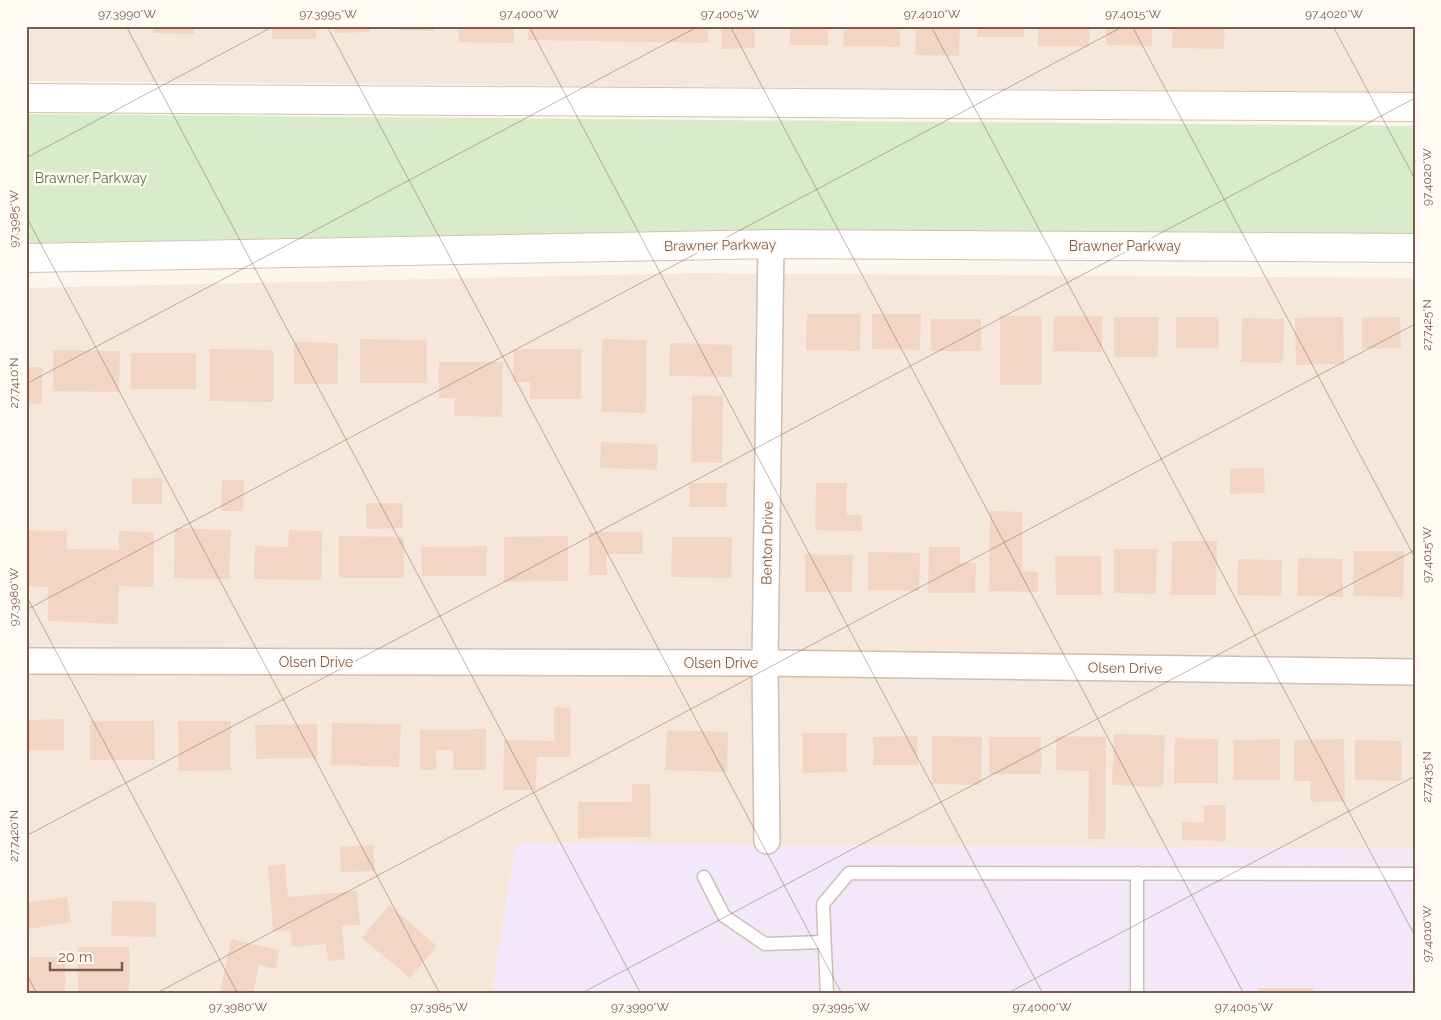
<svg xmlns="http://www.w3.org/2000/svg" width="1441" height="1020" viewBox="0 0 1441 1020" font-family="Raleway,sans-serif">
<rect width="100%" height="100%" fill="#fdf6ec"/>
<g fill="#f5e8da">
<polygon points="26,26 1415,26 1415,93 26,81"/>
<polygon points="695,273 1415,278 1415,849 516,843 492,994 26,994 26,288"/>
</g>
<polygon fill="#f3e8fa" points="516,843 1415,849 1415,994 492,994"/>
<polygon fill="#d8ecc9" points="26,114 1415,126 1415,235 768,230 26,243"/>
<g fill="#f3d5c3">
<polygon points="153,26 194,26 194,34 153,33"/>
<rect x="272" y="26" width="44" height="13"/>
<polygon points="334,26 370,26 370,32 335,33"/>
<polygon points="399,26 434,26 434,31 399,30"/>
<polygon points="459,26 514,26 514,43 459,42"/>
<polygon points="528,26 708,26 708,43 528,40"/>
<polygon points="721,26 755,26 755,48 721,49"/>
<rect x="790" y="26" width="38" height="19"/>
<polygon points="844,26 900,26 900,47 843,46"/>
<polygon points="916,26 960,26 959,56 915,55"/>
<polygon points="978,26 1024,26 1024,37 977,37"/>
<polygon points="1038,26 1089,26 1089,47 1038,46"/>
<polygon points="1106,26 1152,26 1152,46 1106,45"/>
<polygon points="1173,26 1225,26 1224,49 1172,48"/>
<polygon points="807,314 861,314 860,351 806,350"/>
<polygon points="872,314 921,314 920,350 872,349"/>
<rect x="1000" y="316" width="41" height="69"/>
<polygon points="1054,316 1102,316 1102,352 1053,351"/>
<polygon points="1114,317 1159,317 1158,357 1114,357"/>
<rect x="1176" y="317" width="43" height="31"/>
<polygon points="1343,317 1344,364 1296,365 1295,318"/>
<polygon points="1400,317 1401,348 1362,349 1362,318"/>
<polygon points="1242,318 1284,319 1283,363 1241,362"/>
<rect x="931" y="319" width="50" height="32"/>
<polygon points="360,339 427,340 427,383 360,383"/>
<polygon points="602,339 647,340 646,413 601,412"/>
<polygon points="294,342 338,343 337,384 294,384"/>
<polygon points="670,343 732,345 732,377 669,376"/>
<polygon points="209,349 273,350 273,402 209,401"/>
<polygon points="513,349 581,349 581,399 530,399 530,382 513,382"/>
<polygon points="53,350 120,351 119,392 53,391"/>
<rect x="131" y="353" width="65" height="36"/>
<polygon points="439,362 503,362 502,417 455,416 455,398 439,398"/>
<rect x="26" y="367" width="16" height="37"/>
<polygon points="692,395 723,396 722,463 691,462"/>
<polygon points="601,442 657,444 657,470 600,468"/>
<polygon points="1247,468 1264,468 1265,493 1230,494 1230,469"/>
<polygon points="162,478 162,504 132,504 132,479"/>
<polygon points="222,480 244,480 243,511 221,511"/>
<rect x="689" y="483" width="38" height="24"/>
<polygon points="816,483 847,483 847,515 862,515 862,531 815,530"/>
<polygon points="366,503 403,503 403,528 367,529"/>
<polygon points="990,511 1023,512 1022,571 1038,572 1038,592 989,591"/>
<polygon points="175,528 231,530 229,579 174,578"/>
<polygon points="26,530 67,531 67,549 119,550 119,531 154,532 153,587 119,586 118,624 48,621 48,587 26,586"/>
<polygon points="289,530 322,531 321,580 254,579 255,546 288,547"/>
<polygon points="589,532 643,532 643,554 607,554 607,575 589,575"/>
<polygon points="339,536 404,537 404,578 339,578"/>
<polygon points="568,536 568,581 504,582 504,537"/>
<polygon points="672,537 732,537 731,578 671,577"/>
<polygon points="1172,541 1217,541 1216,595 1171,595"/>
<polygon points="487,546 487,576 422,576 421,547"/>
<polygon points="929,547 960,547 960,563 976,563 975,593 928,593"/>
<polygon points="1114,549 1157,549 1156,594 1114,593"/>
<polygon points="1353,551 1404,551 1403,597 1353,596"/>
<polygon points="868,552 920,553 919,591 868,590"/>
<polygon points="805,554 853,555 852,592 805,592"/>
<polygon points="1055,556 1101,556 1101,595 1056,595"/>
<polygon points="1298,558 1343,559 1343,597 1297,596"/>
<polygon points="1238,559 1282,560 1281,596 1237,595"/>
<polygon points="554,707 571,708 570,757 537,757 536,790 503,790 504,740 554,741"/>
<polygon points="64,719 64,750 26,751 26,720"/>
<polygon points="90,721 154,721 155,760 90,760"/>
<polygon points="178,721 231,721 231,770 179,771"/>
<polygon points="332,723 401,724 399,767 331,765"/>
<polygon points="317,724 317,758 256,759 255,725"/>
<polygon points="486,729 486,770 453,770 453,750 436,750 437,770 420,770 420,730"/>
<polygon points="667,730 728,732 727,772 665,770"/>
<polygon points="803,733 847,733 847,772 803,773"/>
<polygon points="1114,734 1165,735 1163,787 1112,785"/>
<polygon points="917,736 918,765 873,765 873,737"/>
<polygon points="932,736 982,737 981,785 932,784"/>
<polygon points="1056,736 1106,737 1105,839 1088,839 1089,771 1056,770"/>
<rect x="989" y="737" width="52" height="37"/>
<polygon points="1175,738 1218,739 1218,783 1174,783"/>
<polygon points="1280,739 1280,780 1233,780 1233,740"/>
<polygon points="1344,739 1345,801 1311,802 1311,781 1294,781 1294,740"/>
<polygon points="1355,740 1401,741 1401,781 1355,780"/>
<polygon points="632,784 650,784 651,837 578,838 578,802 632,802"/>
<polygon points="1204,805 1225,805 1225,841 1182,840 1182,822 1204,823"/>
<polygon points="373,845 375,871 341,872 340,847"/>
<polygon points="285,864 288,897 357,891 360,925 342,926 345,959 328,961 326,944 292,947 290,930 273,932 268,866"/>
<polygon points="67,897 71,922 28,929 26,903"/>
<polygon points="112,901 156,902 156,937 111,936"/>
<polygon points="389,905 437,946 410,978 362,938"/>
<polygon points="231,939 279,950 276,969 259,965 253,994 220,994"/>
<rect x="78" y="947" width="51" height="47"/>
<polygon points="30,957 65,957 65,994 26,994 26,974 30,974"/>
<polygon points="1258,988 1313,988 1313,994 1259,994"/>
</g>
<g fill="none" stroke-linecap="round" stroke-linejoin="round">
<defs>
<g id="lane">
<polyline points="1137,873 1137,994"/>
<polyline points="704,877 724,916 765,944 823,942"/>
<polyline points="827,994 823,904 849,873 1415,874"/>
</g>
<g id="street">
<polyline points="26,661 765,663 1415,672"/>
<polyline points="767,841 765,663 771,244"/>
</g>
<g id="secondary">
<polyline points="26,98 1415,107"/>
<polyline points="26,258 771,244 1415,248"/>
</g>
</defs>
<use href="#lane" stroke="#d1beb0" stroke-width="15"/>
<use href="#street" stroke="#d1beb0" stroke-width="28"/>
<use href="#secondary" stroke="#d6c0b0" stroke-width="30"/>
<use href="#lane" stroke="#fff" stroke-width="12"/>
<use href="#street" stroke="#fff" stroke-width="25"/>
<use href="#secondary" stroke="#fff" stroke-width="28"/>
</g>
<path fill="none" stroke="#7a5c4d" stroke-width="1" stroke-opacity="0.45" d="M126,26L641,994M327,26L842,994M529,26L1043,994M730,26L1244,994M931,26L1415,936M1132,26L1415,558M1333,26L1415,179M26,158L274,26M26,216L440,994M26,384L699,26M26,595L238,994M26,610L1124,26M26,836L1415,98M26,973L37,994M155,994L1415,324M580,994L1415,550M1006,994L1415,776"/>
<g text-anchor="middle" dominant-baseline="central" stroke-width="5" stroke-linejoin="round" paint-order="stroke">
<g font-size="14" fill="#537a41" stroke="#fffaf3">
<text x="91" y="178">Brawner Parkway</text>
</g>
<g font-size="14" fill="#7a5c4d" stroke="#fffaf3">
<text transform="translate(720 245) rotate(-1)">Brawner Parkway</text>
<text x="1125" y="246">Brawner Parkway</text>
<text transform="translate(767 543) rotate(-89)">Benton Drive</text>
<text x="316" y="662">Olsen Drive</text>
<text x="721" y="663">Olsen Drive</text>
<text transform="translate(1125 668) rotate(1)">Olsen Drive</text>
</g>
</g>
<rect width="1441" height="1020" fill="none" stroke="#fffaf3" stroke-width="55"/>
<path d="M50 962v8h72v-8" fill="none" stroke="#7a5c4d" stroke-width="2.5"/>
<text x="58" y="962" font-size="15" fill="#7a5c4d" stroke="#fffaf3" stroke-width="4" paint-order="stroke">20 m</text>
<rect x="28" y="28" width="1386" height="964" fill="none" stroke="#7a5c4d" stroke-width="2"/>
<g font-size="12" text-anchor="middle" fill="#7a5c4d">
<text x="127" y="18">97.3990°W</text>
<text x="328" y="18">97.3995°W</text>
<text x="529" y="18">97.4000°W</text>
<text x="730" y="18">97.4005°W</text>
<text x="932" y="18">97.4010°W</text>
<text x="1133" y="18">97.4015°W</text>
<text x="1334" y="18">97.4020°W</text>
<text transform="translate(1427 177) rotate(-90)" y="4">97.4020°W</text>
<text transform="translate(14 219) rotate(-90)" y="4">97.3985°W</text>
<text transform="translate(1427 325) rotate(-90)" y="4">27.7425°N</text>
<text transform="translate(14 383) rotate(-90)" y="4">27.7410°N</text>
<text transform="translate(1427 555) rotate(-90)" y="4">97.4015°W</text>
<text transform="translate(14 597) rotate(-90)" y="4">97.3980°W</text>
<text transform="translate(1427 777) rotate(-90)" y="4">27.7435°N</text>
<text transform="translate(14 836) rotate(-90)" y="4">27.7420°N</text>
<text transform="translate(1427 934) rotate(-90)" y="4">97.4010°W</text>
<text x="238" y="1011">97.3980°W</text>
<text x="439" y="1011">97.3985°W</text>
<text x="640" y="1011">97.3990°W</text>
<text x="841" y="1011">97.3995°W</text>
<text x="1042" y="1011">97.4000°W</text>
<text x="1244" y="1011">97.4005°W</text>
</g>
</svg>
